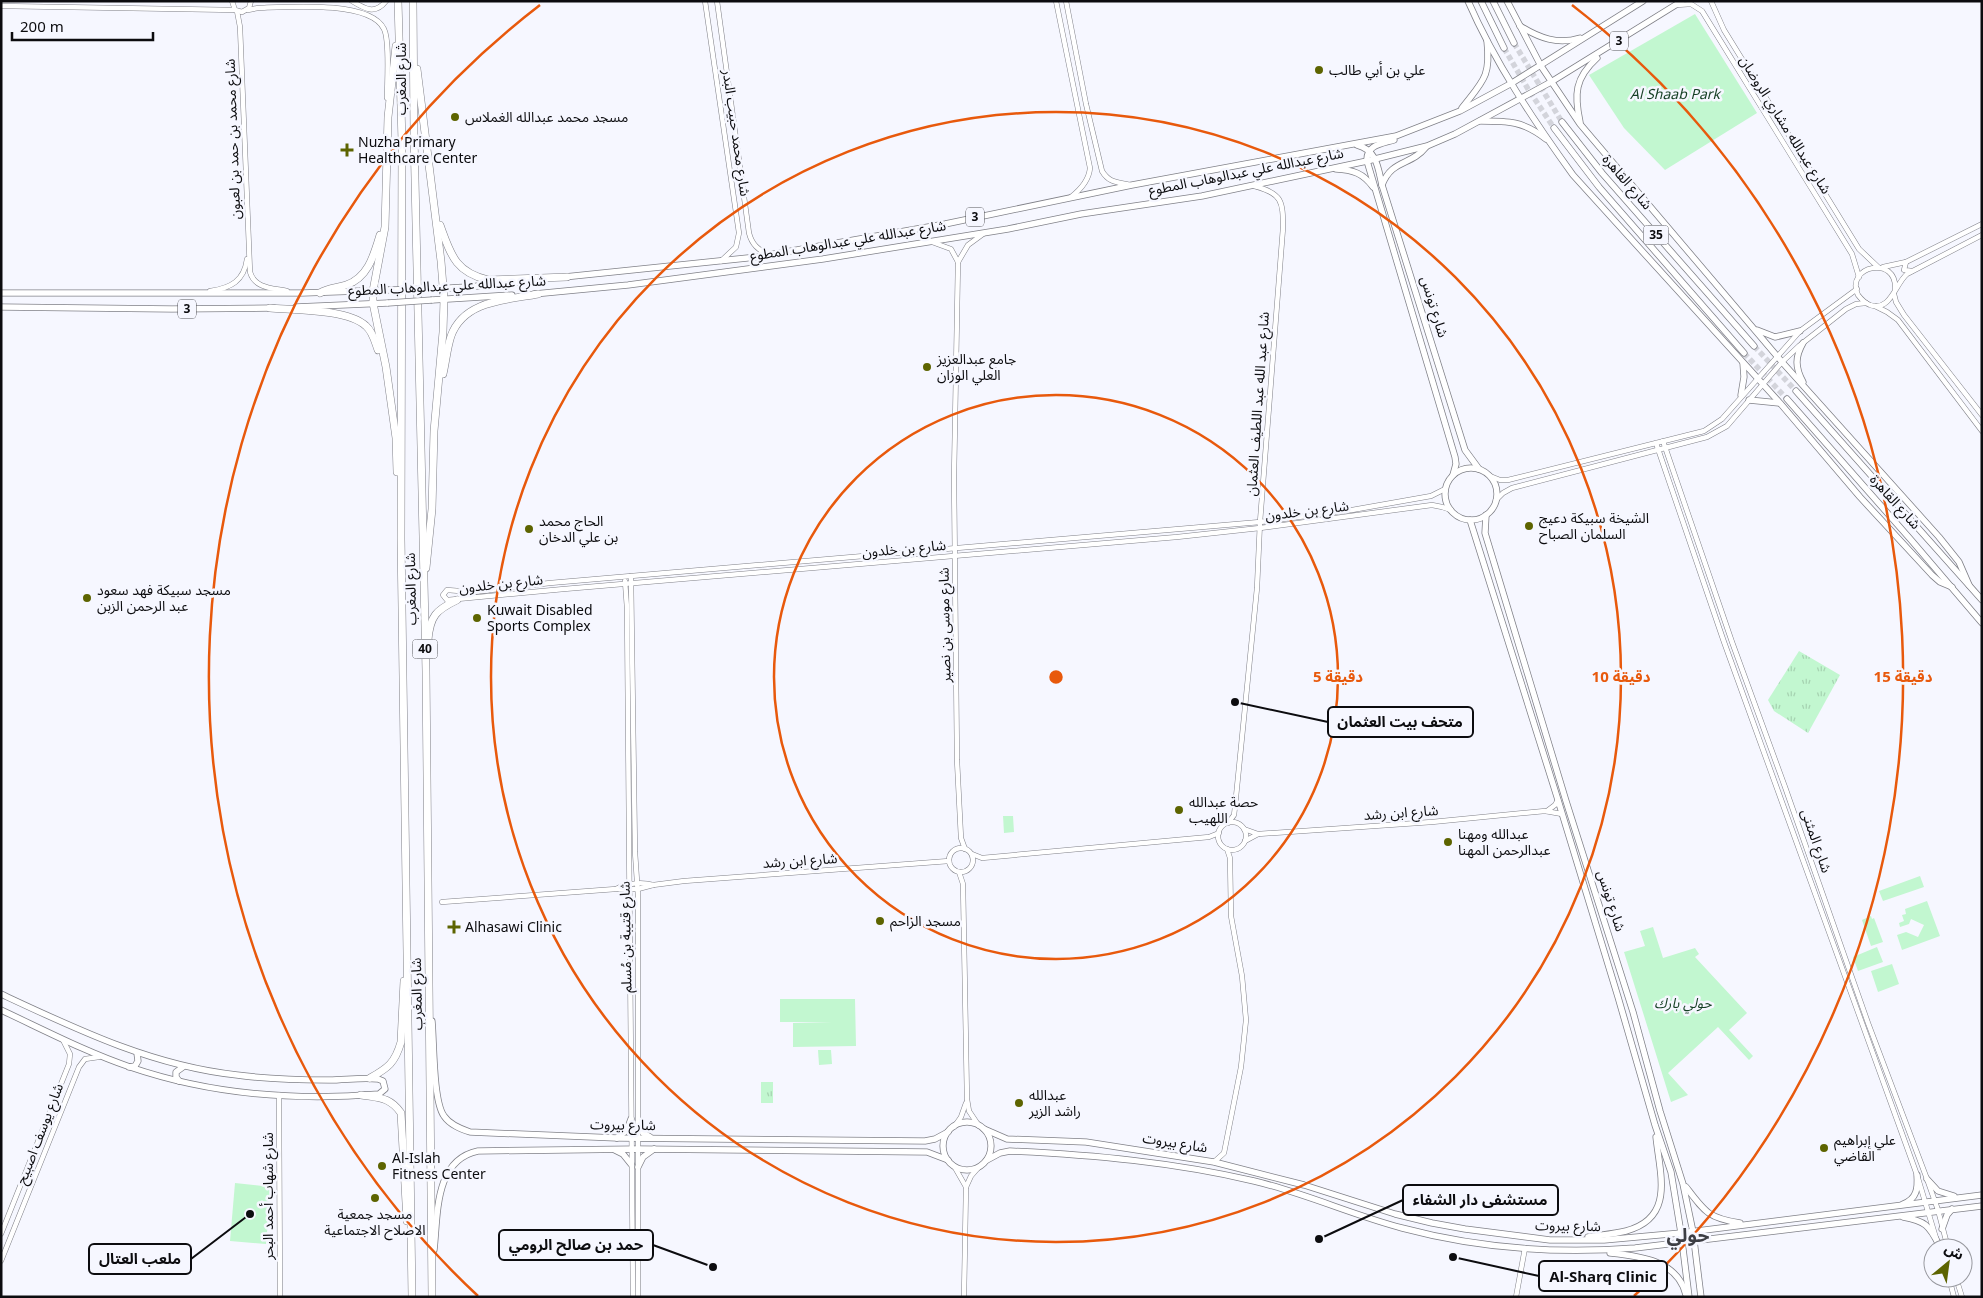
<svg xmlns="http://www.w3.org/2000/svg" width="1983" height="1298" viewBox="0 0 1983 1298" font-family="Georgia,'Noto Sans Arabic',serif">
<defs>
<pattern id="grass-tufts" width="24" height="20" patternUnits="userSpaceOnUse" patternTransform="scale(1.25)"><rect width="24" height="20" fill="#c2f7d0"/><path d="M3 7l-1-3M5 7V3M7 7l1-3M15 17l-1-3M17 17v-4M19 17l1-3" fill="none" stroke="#a6d3b1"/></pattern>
</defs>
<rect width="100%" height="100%" fill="#f6f7ff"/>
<g fill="url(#grass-tufts)">
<polygon points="1799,651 1840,675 1808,733 1774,711 1768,700"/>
<rect x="761" y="1082" width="12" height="21"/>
</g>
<g fill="#c2f7d0">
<polygon points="1695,14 1757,113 1665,170 1624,128 1589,75"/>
<polygon points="1003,816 1013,816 1014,832 1004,833"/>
<polygon points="1920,876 1924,887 1883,901 1879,891"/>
<polygon points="1927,901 1940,936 1902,950 1897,935 1906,932 1918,937 1924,925 1911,919 1909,924 1900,927 1899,923 1904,921 1902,915 1906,914 1905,909"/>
<polygon points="1871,916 1872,919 1874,918 1883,942 1871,946 1862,920"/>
<polygon points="1653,927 1663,958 1695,948 1699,954 1695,957 1747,1013 1729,1030 1753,1056 1749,1060 1718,1027 1668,1073 1688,1095 1671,1102 1624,952 1645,946 1640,931"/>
<polygon points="1877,947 1883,962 1858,971 1853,957"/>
<polygon points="1892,964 1899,984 1878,992 1871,971"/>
<polygon points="780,999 855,999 856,1046 793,1047 793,1023 832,1022 780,1022"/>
<polygon points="818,1050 831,1050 832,1064 819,1065"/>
<polygon points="235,1183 271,1187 266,1244 230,1241"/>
</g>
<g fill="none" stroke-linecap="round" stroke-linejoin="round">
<g stroke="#d3d4db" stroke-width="5.5" stroke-dasharray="5.5 3" stroke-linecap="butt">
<polyline points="1514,43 1562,122"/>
<polyline points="1504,48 1528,89 1554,128"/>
<polyline points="1754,346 1796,391"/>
<polyline points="1744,353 1787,399"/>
</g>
<defs>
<g id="minor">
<polyline points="232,1 235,10 242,12 249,8 251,1"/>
<path d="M352,1C365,9 375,15 386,1"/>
<polyline points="705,1 739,233 736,247 721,261"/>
<path d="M717,1L749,233C752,245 758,249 768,255"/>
<path d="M1056,1L1090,168C1089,180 1080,190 1071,197"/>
<path d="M1066,1L1086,104L1102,171C1109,183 1118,182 1130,185"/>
<polyline points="1711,1 1724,30 1859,249 1878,267"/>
<polyline points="1677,5 1691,4 1702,11 1852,254 1859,277"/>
<polyline points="1,6 235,10"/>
<path d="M248,10L258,8C286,7 370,0 384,29C390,41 387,82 387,98"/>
<path d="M237,11L240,27L250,272C255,289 273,288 287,291"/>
<polyline points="932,242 951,249 958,262 954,477 957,760 961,838 965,849"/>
<polyline points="958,262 968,245 983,234"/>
<polyline points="1906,262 1904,270 1912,271"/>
<polyline points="1883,267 1906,262 1982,224"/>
<path d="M1895,290C1898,254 1844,266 1858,295C1861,299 1865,303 1870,305C1891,312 1895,284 1907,274L1982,235"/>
<path d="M210,291C231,288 244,281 247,259"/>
<polyline points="1894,294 1896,302 1904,315 1982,415"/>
<polyline points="1875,306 1887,312 1898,320 1982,431"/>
<polyline points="1663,441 1732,642 1785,787 1868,1023 1927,1179 1938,1210 1948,1248"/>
<polyline points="1656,443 1724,642 1917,1175 1939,1248"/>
<polyline points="1490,476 1500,480 1508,480 1704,431 1722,419 1800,331 1857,289"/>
<polyline points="1445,489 1431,496 1352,510 1260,522 550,583 473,592 447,590 443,595 447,600 564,589 1177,537 1260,528 1432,505 1442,507 1451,510"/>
<polyline points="1496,500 1503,493 1512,488 1707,437 1727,426 1782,362 1799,346 1846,309 1856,304 1866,303"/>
<polyline points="631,576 635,852 638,896 638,1297"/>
<polyline points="625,581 627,608 633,1297"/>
<polyline points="1547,811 1555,805 1558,800"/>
<circle cx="1232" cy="836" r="14"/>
<path d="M1228,823L1234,815L1235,807L1257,588L1260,522L1283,228C1283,201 1282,193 1254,186"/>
<polyline points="1244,829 1258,834 1432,822 1545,811 1562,814"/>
<polyline points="1245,841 1258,834"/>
<circle cx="961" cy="860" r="12"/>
<polyline points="972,854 982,858 1209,837 1219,833"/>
<polyline points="959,872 963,884 967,1099 969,1111 979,1126"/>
<path d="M616,889C625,883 643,882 653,885"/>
<polyline points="442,902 616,889 638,889 653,885 684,881 949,861"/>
<polyline points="279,1095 280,1297"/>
<polyline points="954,1127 961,1117 966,1103"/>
<polyline points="1214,1162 1224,1153 1241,1067 1246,1020 1242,976 1231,916 1230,858 1227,849"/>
<polyline points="954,1166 966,1187"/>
<polyline points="1,1234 69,1064 70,1054 63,1040"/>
<polyline points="1,1261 79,1067 85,1059 99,1057"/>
<polyline points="1949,1278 1954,1297"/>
<polyline points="1956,1278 1962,1297"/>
<polyline points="964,1297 966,1187 971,1176 978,1168"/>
<polyline points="1516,1297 1525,1248"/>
</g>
<g id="major">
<path d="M1468,1C1495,63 1534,121 1573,175L1780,403L1860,497L1932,575L1940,582L1952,587"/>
<polyline points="1481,1 1504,48"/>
<polyline points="1493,1 1514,43"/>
<polyline points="1507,1 1541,66 1580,124 1782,362 1939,537 1959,562 1969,585"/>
<path d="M1520,26C1539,38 1558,45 1580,38"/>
<path d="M1462,108C1483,81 1491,77 1487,41"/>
<path d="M1480,121C1509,121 1523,121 1546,139"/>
<polyline points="1562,122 1602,173 1754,346"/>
<path d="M1580,122C1574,94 1575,78 1597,58"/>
<polyline points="1554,128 1599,187 1744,353"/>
<path d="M1394,140C1381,144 1366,145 1367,161L1455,457L1456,464L1453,475"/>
<path d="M1357,145C1377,150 1378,168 1382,185L1465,450L1479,469"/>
<path d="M1336,169C1353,170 1363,173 1373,187"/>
<path d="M1382,185C1392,159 1411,166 1426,147"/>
<polyline points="564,277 757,257 945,224 1132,185 1396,136 1460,111 1512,83 1643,1"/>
<polyline points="432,289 467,287 520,282"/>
<polyline points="1,293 303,293 388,290"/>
<polyline points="534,294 628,285 823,259 1008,229 1081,214 1202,196 1367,161 1427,146 1455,134 1551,82 1682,1"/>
<polyline points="432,300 512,295"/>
<polyline points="1,307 172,309 274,308"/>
<polyline points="296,307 388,303"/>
<polyline points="1757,330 1775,337 1800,331"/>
<path d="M1803,382C1795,367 1795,357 1803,343"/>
<polyline points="1796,391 1982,600"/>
<polyline points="1741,395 1744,377 1743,363"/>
<polyline points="1787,399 1912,541 1982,623"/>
<polyline points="1749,400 1779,403"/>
<circle cx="1471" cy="494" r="26"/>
<polyline points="1486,515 1485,533 1566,801 1633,1012 1660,1111 1683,1184 1693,1232 1701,1297"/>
<polyline points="1470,520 1558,800 1618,997 1655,1125 1671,1172 1681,1233 1689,1297"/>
<path d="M1,994C78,1030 153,1066 237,1075C267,1079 299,1080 329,1080C345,1080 362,1077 378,1079L383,1081L385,1089L379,1094C296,1101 209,1094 130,1067C86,1052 44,1030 1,1010"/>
<path d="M432,1021C434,1042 433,1101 444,1116C450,1125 461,1129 470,1132L617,1138L925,1141L935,1139L948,1132"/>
<polyline points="129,1067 135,1066 138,1061 137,1053"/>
<polyline points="179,1081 176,1077 176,1072 183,1067"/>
<circle cx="967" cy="1146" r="24"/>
<polyline points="638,1125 643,1133 650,1137"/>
<polyline points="984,1129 1007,1139 1086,1142 1214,1162 1304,1185 1395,1214 1432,1223 1465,1229 1550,1240 1604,1240 1681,1233 1982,1195"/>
<polyline points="617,1138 627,1130 631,1119"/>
<polyline points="615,1150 623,1154 631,1164"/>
<path d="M987,1160L1000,1153L1010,1151C1094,1155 1173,1162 1254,1181C1305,1193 1352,1215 1402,1228C1477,1248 1557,1254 1635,1248L1982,1206"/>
<polyline points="638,1167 643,1157 654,1149"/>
<polyline points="1927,1179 1938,1191 1954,1196"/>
<path d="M1686,1187C1705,1212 1708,1218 1740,1223"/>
<path d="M1903,1204C1917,1199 1918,1188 1917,1175"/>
<path d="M1903,1217C1925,1221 1929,1225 1939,1245"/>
<polyline points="1942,1229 1947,1215 1952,1209"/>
<path d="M1588,1237C1601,1235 1614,1234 1626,1231C1675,1218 1660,1175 1656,1137"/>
<path d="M434,1250C438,1215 434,1160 478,1151L638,1149L927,1152L948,1160"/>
<path d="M1610,1253C1639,1256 1678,1260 1686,1295"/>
</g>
<g id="highway">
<polyline points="398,1 402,142 401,539 412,1297"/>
<polyline points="413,1 414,134 426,671 432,1297"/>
<polyline points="396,46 388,117 385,227 373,291 373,303 386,367 396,438 397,472"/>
<polyline points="417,69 441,261 444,299 443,332 434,431 432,509 426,568"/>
<path d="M440,225C451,255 455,272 488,280L567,277"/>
<path d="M320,293C328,288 337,288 346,285C368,278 374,255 380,235"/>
<path d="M270,308C296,310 348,309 366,326C373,332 375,342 378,350"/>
<path d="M443,374C446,361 447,348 451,336C464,300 507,300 538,294"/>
<path d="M428,640C430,616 436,610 457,600"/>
<path d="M370,1078C388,1068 395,1063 401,1042L404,981"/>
<path d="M361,1095C379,1098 390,1097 401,1113L407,1221"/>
</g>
</defs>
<use href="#minor" stroke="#808188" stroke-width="5.5"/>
<use href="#major" stroke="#808188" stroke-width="7"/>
<use href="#highway" stroke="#808188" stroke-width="8"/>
<use href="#minor" stroke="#fff" stroke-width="4.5"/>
<use href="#major" stroke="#fff" stroke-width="5.5"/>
<use href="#highway" stroke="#fff" stroke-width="7"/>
<defs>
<g id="major-bridge">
<polyline points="388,290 432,289"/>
<polyline points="388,303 432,300"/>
</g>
</defs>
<use href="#major-bridge" stroke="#808188" stroke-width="7" stroke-linecap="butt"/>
<use href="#major-bridge" stroke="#fff" stroke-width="5.5"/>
</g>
<g fill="none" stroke="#e8590c" stroke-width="2.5">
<circle cx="1056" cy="677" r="282"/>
<circle cx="1056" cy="677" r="565"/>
<path d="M478 1296A847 847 0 0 1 540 5M1572 5A847 847 0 0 1 1634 1296"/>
</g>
<g fill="#5d6400" stroke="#f6f7ff" stroke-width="2">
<circle cx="1319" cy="70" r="5"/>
<circle cx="455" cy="117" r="5"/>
<path d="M344.5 142.5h5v5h5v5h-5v5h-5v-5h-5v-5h5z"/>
<circle cx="927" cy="367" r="5"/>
<circle cx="1529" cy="526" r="5"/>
<circle cx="529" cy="529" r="5"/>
<circle cx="87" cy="598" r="5"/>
<circle cx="477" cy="618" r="5"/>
<circle cx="1179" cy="810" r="5"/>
<circle cx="1448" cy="842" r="5"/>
<circle cx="880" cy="921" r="5"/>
<path d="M451.5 919.5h5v5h5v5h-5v5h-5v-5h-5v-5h5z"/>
<circle cx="1019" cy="1103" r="5"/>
<circle cx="1824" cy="1148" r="5"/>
<circle cx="382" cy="1166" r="5"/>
<circle cx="375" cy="1198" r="5"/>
</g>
<g text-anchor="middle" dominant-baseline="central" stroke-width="5" stroke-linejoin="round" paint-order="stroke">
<g fill="#f6f7ff" stroke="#525257" stroke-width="1">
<rect x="1610" y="31.5" width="18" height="19" rx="4"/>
<rect x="966" y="207.5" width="18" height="19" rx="4"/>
<rect x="1643.5" y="225.5" width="25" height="19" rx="4"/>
<rect x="178" y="299.5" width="18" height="19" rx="4"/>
<rect x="412.5" y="639.5" width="25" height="19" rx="4"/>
</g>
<g font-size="12" font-weight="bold" fill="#0c0c0f">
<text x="1619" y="41">3</text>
<text x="975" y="217">3</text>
<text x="1656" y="235">35</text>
<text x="187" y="309">3</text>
<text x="425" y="649">40</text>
</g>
<g font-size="14" fill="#0c0c0f" stroke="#f6f7ff" text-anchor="start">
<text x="1329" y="70">علي بن أبي طالب</text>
<text x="465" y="117">مسجد محمد عبدالله الغملاس</text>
<text x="358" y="142">Nuzha Primary<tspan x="358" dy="16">Healthcare Center</tspan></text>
<text x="937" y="359">جامع عبدالعزيز<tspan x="937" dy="16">العلي الوزان</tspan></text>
<text x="1539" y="518">الشيخة سبيكة دعيج<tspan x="1539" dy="16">السلمان الصباح</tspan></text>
<text x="539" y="521">الحاج محمد<tspan x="539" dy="16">بن علي الدخان</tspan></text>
<text x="97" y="590">مسجد سبيكة فهد سعود<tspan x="97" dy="16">عبد الرحمن الزبن</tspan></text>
<text x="487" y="610">Kuwait Disabled<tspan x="487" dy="16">Sports Complex</tspan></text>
<text x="1189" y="802">حصة عبدالله<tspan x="1189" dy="16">اللهيب</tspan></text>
<text x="1458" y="834">عبدالله ومهنا<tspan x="1458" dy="16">عبدالرحمن المهنا</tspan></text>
<text x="890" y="921">مسجد الزاحم</text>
<text x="465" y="927">Alhasawi Clinic</text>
<text x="1029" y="1095">عبدالله<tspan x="1029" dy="16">راشد الزير</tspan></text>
<text x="1834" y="1140">علي إبراهيم<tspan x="1834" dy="16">القاضي</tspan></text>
<text x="392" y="1158">Al-Islah<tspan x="392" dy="16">Fitness Center</tspan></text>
<text x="375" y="1214" text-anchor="middle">مسجد جمعية<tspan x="375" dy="16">الاصلاح الاجتماعية</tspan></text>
</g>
<g font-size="14" fill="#0c0c0f" stroke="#f6f7ff">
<text transform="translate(401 79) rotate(-90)">شارع المغرب</text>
<text transform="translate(1785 125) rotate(58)">شارع عبدالله مشاري الروضان</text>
<text transform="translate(736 133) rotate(82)">شارع محمد حبيب البدر</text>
<text transform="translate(233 139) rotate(-92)">شارع محمد بن حمد بن لعبون</text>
<text transform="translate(1246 172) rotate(-11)">شارع عبدالله علي عبدالوهاب المطوع</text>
<text transform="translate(1627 182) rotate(49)">شارع القاهرة</text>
<text transform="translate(848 241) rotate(-9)">شارع عبدالله علي عبدالوهاب المطوع</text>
<text transform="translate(447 286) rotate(-3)">شارع عبدالله علي عبدالوهاب المطوع</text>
<text transform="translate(1434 307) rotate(73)">شارع تونس</text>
<text transform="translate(1258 404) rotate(-86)">شارع عبد الله عبد اللطيف العثمان</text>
<text transform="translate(1895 502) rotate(48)">شارع القاهرة</text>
<text transform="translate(1307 511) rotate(-7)">شارع بن خلدون</text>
<text transform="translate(904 549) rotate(-5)">شارع بن خلدون</text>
<text transform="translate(501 584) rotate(-6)">شارع بن خلدون</text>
<text transform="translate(411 589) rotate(-91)">شارع المغرب</text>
<text transform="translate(945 625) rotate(-91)">شارع موسى بن نصير</text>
<text transform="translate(1401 813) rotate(-4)">شارع ابن رشد</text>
<text transform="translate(1816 841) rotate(71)">شارع المثنى</text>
<text transform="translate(800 861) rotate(-4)">شارع ابن رشد</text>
<text transform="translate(1611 901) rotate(72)">شارع تونس</text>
<text transform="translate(626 937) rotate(-91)">شارع قتيبة بن مُسلم</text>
<text transform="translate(417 994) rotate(-91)">شارع المغرب</text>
<text transform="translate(623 1125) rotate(1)">شارع بيروت</text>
<text transform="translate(40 1134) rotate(-69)">شارع يوسف اصبيح</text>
<text transform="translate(1175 1143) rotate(9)">شارع بيروت</text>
<text transform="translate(268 1196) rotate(-90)">شارع شهاب أحمد البحر</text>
<text transform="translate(1568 1226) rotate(1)">شارع بيروت</text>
</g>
<g font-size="14" font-style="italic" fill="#153f24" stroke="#f6f7ff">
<text x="1675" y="94">Al Shaab Park</text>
<text x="1683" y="1003">حولي بارك</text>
</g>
<g font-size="19" font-weight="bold" fill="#3d3e44" stroke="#f6f7ff">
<text x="1688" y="1236">حولي</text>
</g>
</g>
<circle cx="1056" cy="677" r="8" fill="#e8590c" stroke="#f6f7ff" stroke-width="2.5"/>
<g font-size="15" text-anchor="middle" font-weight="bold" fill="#e8590c" stroke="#f6f7ff" stroke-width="5" stroke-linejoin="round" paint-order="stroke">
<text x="1338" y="682">5 دقيقة</text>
<text x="1621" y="682">10 دقيقة</text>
<text x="1903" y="682">15 دقيقة</text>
</g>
<path fill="none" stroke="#0c0c0f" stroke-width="2" d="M1235 702L1328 722M1319 1239L1403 1200M713 1267L653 1245M250 1214L191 1259M1453 1257L1539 1276"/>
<g fill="#0c0c0f" stroke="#f6f7ff" stroke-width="2">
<circle cx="1235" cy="702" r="5"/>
<circle cx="1319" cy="1239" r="5"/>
<circle cx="713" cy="1267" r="5"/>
<circle cx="250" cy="1214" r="5"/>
<circle cx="1453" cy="1257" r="5"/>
</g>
<g fill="#f6f7ff" stroke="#0c0c0f" stroke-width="2">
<rect x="1328" y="707" width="145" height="30" rx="5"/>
<rect x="1403" y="1185" width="155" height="30" rx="5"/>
<rect x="499" y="1230" width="154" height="30" rx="5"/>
<rect x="89" y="1244" width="102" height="30" rx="5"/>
<rect x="1539" y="1261" width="128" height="30" rx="5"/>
</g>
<g font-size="15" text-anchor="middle" font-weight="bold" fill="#0c0c0f">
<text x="1400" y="727">متحف بيت العثمان</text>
<text x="1480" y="1205">مستشفى دار الشفاء</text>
<text x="576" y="1250">حمد بن صالح الرومي</text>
<text x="140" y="1264">ملعب العتال</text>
<text x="1603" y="1282">Al-Sharq Clinic</text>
</g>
<rect width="1983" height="1298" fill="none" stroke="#0c0c0f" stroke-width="5"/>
<g transform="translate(1948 1263) rotate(29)"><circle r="24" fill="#f6f7ff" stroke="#98999f"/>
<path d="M0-4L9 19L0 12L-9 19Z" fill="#5d6400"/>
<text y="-8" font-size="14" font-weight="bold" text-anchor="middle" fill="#0c0c0f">ش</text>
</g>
<path d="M12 32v8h141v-8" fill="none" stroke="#0c0c0f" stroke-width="2.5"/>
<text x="20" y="32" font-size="15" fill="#0c0c0f" stroke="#f6f7ff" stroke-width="4" paint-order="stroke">200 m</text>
</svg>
